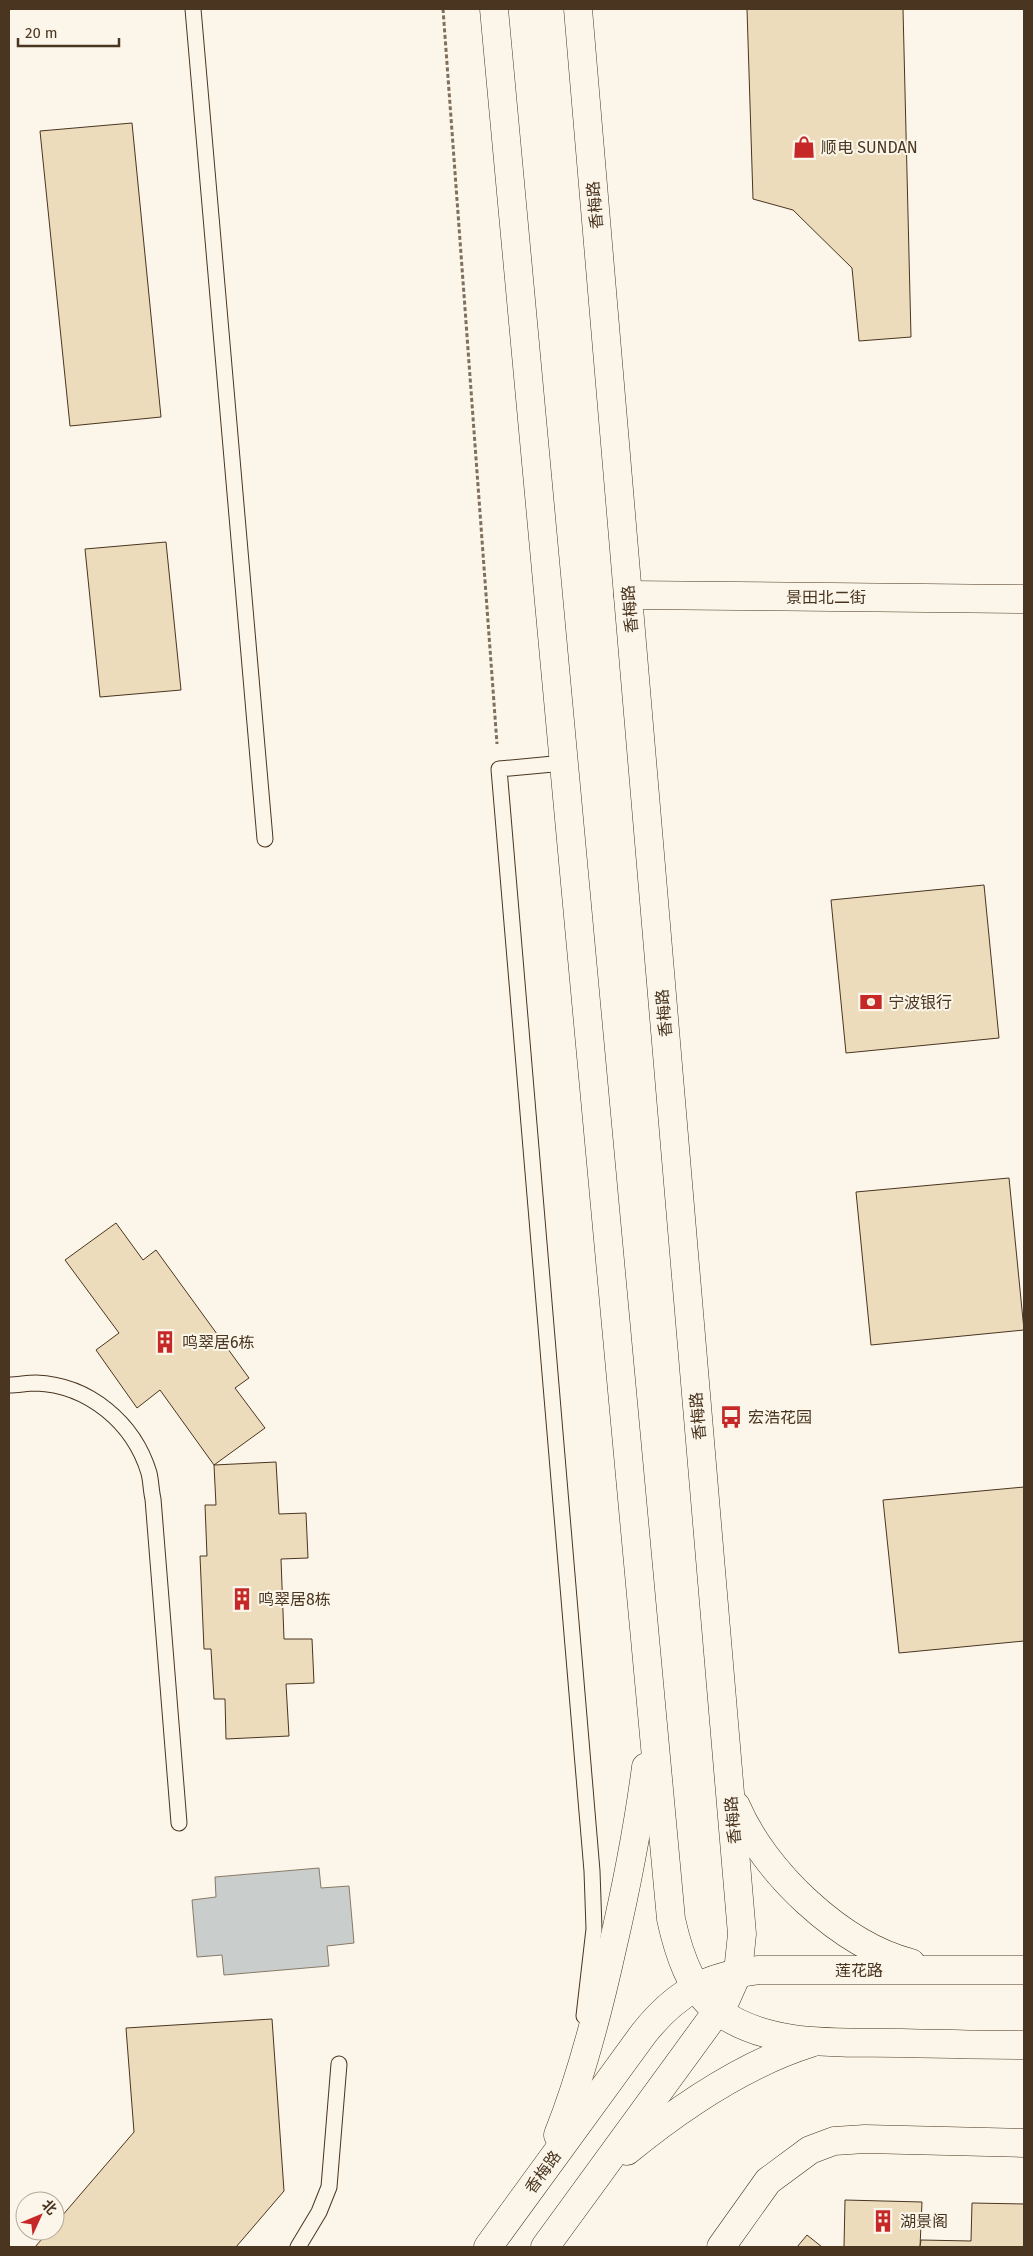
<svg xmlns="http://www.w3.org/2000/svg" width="1033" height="2256" viewBox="0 0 1033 2256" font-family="'Fira Sans','Noto Sans SC',sans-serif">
<rect width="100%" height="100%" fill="#fbf6e9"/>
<polygon fill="#c9cecd" stroke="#887966" points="319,1868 321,1888 349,1886 354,1943 327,1946 329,1966 224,1975 222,1955 197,1957 192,1900 216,1897 215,1877"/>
<g fill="#ecdcbc" stroke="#4a3520">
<polygon points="747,9 903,9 911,337 859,341 852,268 793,210 753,199"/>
<polygon points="132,123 161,417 70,426 40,131"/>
<polygon points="166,542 181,690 100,697 85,549"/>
<polygon points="984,885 999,1038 846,1053 831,900"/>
<polygon points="1009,1178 1024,1330 871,1345 856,1192"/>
<polygon points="116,1223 143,1260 156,1250 249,1378 235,1388 265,1428 214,1465 160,1390 137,1408 96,1350 119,1333 65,1260"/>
<polygon points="276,1462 279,1514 306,1513 308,1558 281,1559 284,1639 312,1639 314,1683 286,1684 289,1736 226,1739 225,1699 214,1699 211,1649 204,1649 200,1556 207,1556 205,1505 216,1505 214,1465"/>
<polygon points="1024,1487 1024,1641 899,1653 883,1500"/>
<polygon points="272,2019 284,2191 236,2247 35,2247 49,2231 55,2231 55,2224 134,2132 126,2028"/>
<polygon points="845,2200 922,2202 920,2247 844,2247"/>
<polygon points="972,2203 1024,2204 1024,2247 920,2247 921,2240 971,2241"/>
<polygon points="807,2235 822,2247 797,2247"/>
</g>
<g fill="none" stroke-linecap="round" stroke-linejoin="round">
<defs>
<g id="lane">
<polyline points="193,9 265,839"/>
<polyline points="564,763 499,769 592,1871 594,1929 584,2016"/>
<path d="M9,1385C18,1385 27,1383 36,1383C89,1385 134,1423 149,1473C151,1481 151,1491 153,1499L179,1823"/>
<polyline points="298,2247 319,2212 329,2187 339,2064"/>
</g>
<g id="street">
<polyline points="628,595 1024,599"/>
<polyline points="721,2247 768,2181 810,2150 834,2141 865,2139 1024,2143"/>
</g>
<g id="primary">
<path d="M494,9L671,1919C678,1951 690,1991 718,2011C769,2048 839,2042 899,2043C941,2044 982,2045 1024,2045"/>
<path d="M736,1806C764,1872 841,1945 911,1963"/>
<path d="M558,2135C582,2075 598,2012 612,1949C626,1889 638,1828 646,1767"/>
<path d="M627,2151C682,2106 744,2064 811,2043"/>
<path d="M488,2247L644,2033C677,1992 707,1976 759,1970H1024"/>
<polyline points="545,2247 726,1999 738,1972 742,1934 578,9"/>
</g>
</defs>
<use href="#lane" stroke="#4a3520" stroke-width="17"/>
<use href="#street" stroke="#4a3520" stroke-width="29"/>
<use href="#primary" stroke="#4a3520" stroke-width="29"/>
<polyline stroke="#7f6f5c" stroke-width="3" stroke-dasharray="4 2.5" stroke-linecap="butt" points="443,9 497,744"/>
<use href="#lane" stroke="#fbf6e9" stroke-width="15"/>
<use href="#street" stroke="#fbf6e9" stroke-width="28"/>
<use href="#primary" stroke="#fbf6e9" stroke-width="28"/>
</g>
<defs>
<symbol id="shop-bare" viewBox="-9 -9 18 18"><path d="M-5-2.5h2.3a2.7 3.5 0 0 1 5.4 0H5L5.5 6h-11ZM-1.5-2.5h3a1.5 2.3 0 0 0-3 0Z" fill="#c62828" stroke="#fbf6e9" stroke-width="2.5" paint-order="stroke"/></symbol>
<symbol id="bank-bare" viewBox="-9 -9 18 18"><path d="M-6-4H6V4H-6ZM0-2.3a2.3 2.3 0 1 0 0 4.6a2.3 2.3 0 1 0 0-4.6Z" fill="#c62828" stroke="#fbf6e9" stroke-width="2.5" paint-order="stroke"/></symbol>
<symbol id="building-bare" viewBox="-9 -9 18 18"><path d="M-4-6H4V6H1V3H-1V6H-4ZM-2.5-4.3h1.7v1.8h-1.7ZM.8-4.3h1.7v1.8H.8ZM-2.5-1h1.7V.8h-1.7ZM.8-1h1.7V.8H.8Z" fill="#c62828" stroke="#fbf6e9" stroke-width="2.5" paint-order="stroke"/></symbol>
<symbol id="bus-bare" viewBox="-9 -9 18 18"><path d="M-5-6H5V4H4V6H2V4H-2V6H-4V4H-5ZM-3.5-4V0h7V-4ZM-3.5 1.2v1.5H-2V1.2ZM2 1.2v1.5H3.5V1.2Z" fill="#c62828" stroke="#fbf6e9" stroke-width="2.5" paint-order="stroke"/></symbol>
</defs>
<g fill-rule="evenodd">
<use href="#shop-bare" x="788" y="131" width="32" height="32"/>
<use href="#bank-bare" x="855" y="986" width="32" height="32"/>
<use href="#building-bare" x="149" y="1326" width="32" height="32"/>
<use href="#bus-bare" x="715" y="1401" width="32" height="32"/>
<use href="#building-bare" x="226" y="1583" width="32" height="32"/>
<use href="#building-bare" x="867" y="2205" width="32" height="32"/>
</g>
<g text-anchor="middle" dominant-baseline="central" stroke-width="4" stroke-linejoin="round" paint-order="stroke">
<g font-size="16" fill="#4a3520" stroke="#fbf6e9" text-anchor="start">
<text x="821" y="147">顺电 SUNDAN</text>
<text x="888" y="1002">宁波银行</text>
<text x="182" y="1342">鸣翠居6栋</text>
<text x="748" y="1417">宏浩花园</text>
<text x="258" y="1599">鸣翠居8栋</text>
<text x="900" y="2221">湖景阁</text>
</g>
<g font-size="16" fill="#4a3520" stroke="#fbf6e9">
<text transform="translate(595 205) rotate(-95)">香梅路</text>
<text x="826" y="597">景田北二街</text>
<text transform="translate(630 609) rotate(-95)">香梅路</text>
<text transform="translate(664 1013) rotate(-95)">香梅路</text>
<text transform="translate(698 1416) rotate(-95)">香梅路</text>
<text transform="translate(733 1820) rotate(-95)">香梅路</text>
<text x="859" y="1970">莲花路</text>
<text transform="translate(543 2172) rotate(-54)">香梅路</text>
</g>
</g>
<rect width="1033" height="2256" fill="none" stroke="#4a3520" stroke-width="20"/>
<g transform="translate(40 2216) rotate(46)"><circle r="24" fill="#fbf6e9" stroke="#b4a999"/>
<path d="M0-4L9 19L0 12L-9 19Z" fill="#c62828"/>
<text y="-8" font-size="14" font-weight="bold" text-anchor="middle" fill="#4a3520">北</text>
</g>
<path d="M18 38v8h101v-8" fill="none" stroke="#4a3520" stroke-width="2.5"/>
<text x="25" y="38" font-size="15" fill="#4a3520" stroke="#fbf6e9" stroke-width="4" paint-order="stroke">20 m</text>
</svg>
